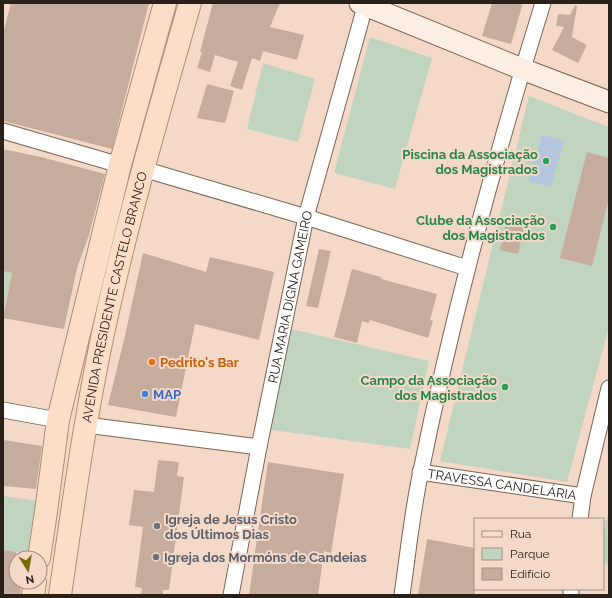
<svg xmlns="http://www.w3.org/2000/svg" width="612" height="598" viewBox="0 0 612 598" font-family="Raleway,sans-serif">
<rect width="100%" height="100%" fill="#f4d9c9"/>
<g fill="#c1d4c0">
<polygon points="370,37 432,58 395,189 334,173"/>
<polygon points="263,63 315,79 298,142 247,129"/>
<polygon points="529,96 609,127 609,327 567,482 440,461"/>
<polygon points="3,271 12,273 3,316"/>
<polygon points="291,329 429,361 410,449 265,429 281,345 288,346"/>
<polygon points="3,496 38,501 30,554 3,550"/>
<polygon points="607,515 609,515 609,565 603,564 603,539"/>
</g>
<polygon fill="#b4c6df" points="542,135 564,141 551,187 529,181"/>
<g fill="#c6ac9c">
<polygon points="11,3 149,3 112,149 3,121 3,34"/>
<polygon points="213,3 280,3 270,27 304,35 297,60 263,51 260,61 252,58 242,90 230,86 238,62 215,55 210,72 197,68 202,52 200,52"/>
<polygon points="492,3 523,3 511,44 482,36"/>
<polygon points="575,5 577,6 572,37 587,45 578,63 552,50 564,27 556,26 558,14 570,15"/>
<polygon points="207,84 234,91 225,123 197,118"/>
<polygon points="3,149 41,157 105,174 89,235 77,268 64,329 3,318 12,273 3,271"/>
<polygon points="587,152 609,158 609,198 592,266 560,258"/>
<polygon points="507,219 525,223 518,254 500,250"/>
<polygon points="319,249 331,251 318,308 306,306"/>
<polygon points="143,253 206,272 210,257 274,272 259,340 195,324 176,417 108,405 124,340"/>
<polygon points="352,269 381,277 381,279 437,294 430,320 433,321 428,338 370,320 369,323 362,321 357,343 334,337"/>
<polygon points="3,440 42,446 36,489 3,486"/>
<polygon points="158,460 179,462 177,476 184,477 169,590 163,590 163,595 141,595 142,588 135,587 143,527 129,525 134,490 154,492"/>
<polygon points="268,462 344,474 331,553 324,551 318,595 249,595"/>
<polygon points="427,539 475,548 475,595 418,595"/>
<polygon points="3,550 16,552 16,582 22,582 20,595 3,595"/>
</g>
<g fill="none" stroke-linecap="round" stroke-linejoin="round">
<defs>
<g id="minor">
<polyline points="3,131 120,165"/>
<polyline points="143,169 306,217 467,268"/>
<polyline points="3,410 58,420"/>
<polyline points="86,425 259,447"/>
<path id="s1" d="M420,472L583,496"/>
<polyline points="580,519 583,496 609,388"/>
<path id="s2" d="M231,595L259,447L306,217L366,3"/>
<path d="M402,595C408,554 412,512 421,471C453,313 495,157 543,3"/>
<polyline points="571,595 571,589"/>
</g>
<polyline id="secondary" points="360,3 522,69 609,102"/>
<g id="primary">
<polyline points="39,558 46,512 58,420 120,165 165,3"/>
<polyline points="33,595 35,582"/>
<path id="s3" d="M60,595C74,499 87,402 109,306C132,204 161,104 190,3"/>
</g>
</defs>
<use href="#minor" stroke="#7b6456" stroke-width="17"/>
<use href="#secondary" stroke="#7b6456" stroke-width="23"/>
<use href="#primary" stroke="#b08d74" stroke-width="24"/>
<use href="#minor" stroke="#fff" stroke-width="15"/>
<use href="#secondary" stroke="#fdeee4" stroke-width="21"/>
<use href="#primary" stroke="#fbddc8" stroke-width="22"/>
</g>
<g fill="#2e9e5b" stroke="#f4d9c9" stroke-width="1.5">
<circle cx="546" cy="161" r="4"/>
<circle cx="553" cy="227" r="4"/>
<circle cx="505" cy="387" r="4"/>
</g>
<circle fill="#e8710a" stroke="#f4d9c9" stroke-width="1.5" cx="152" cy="362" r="4"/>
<circle fill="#3f7fe0" stroke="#f4d9c9" stroke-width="1.5" cx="145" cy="394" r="4"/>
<g fill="#6b7280" stroke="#f4d9c9" stroke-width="1.5">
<circle cx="157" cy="526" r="4"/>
<circle cx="156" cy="557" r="4"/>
</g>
<g text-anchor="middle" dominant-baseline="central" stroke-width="4" stroke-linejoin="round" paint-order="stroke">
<g font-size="13" font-weight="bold" fill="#27864d" stroke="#f4d9c9" text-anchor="end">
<text x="538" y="154">Piscina da Associação<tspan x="538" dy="15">dos Magistrados</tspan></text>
<text x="545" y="220">Clube da Associação<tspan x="545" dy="15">dos Magistrados</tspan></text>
<text x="497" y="380">Campo da Associação<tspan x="497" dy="15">dos Magistrados</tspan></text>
</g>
<g font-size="13" fill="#29201a" stroke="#f4d9c9">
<text stroke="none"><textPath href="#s3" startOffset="303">AVENIDA PRESIDENTE CASTELO BRANCO</textPath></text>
<text stroke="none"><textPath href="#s2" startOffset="304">RUA MARIA DIGNA GAMEIRO</textPath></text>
<text stroke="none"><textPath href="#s1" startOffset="83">TRAVESSA CANDELÁRIA</textPath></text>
</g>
<g font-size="13" font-weight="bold" fill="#c56008" stroke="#f4d9c9" text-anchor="start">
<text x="160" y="362">Pedrito's Bar</text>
</g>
<g font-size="13" font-weight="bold" fill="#366cbe" stroke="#f4d9c9" text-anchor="start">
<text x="153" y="394">MAP</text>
</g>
<g font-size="13" font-weight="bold" fill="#5b616d" stroke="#f4d9c9" text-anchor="start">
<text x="165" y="519">Igreja de Jesus Cristo<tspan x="165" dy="15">dos Últimos Dias</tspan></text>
<text x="164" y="557">Igreja dos Mormóns de Candeias</text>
</g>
</g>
<rect width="612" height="598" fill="none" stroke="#29201a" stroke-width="8"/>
<rect x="474" y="518" width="130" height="72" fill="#f4d9c9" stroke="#a38f83"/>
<rect x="482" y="531" width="20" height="6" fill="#fbddc8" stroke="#a38f83"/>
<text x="510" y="538" font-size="12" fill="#29201a">Rua</text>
<rect x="482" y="548" width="20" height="12" fill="#c1d4c0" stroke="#a38f83"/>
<text x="510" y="558" font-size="12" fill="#29201a">Parque</text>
<rect x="482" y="568" width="20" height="12" fill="#c6ac9c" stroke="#a38f83"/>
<text x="510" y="578" font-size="12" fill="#29201a">Edifício</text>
<g transform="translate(28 570) rotate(169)"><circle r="19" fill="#f4d9c9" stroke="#a38f83"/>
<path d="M0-3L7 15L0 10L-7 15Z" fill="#776b05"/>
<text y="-6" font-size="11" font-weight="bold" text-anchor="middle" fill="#29201a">N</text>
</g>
</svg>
